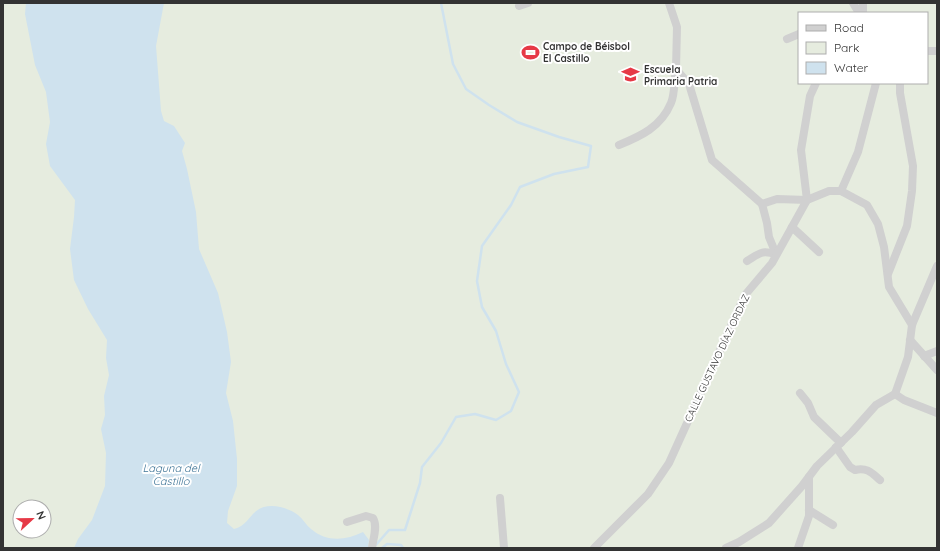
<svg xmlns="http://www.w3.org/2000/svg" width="940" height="551" viewBox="0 0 940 551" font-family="Quicksand,sans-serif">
<rect width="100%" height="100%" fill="#fff"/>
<path fill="#e6ecdf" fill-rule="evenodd" d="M3,3H937V548H3ZM799,13H927V83H799ZM20,507H44V531H20Z"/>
<path fill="#cfe2ee" d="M26,3H164L156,46L161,111L164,121L174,126L185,143L182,151L187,169L196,212L199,249L218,293L227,332L231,362L226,393L233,421L237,459V486L228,511L227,523L234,529C251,525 250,506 272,506C280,506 292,510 298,515C303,519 306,525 311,529C326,542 345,541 363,532L369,540L368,548H74L78,539L92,520L105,486L106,453L101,429L105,415L104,396L109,375L106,358L107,340L88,309L74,280L70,249L74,217L75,200L50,166L46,144L50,122L46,92L35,65L25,14Z"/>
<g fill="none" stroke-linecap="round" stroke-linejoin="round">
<g stroke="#cfe2ee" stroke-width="2.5">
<polyline points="375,546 389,530 405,530 420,483 422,467 441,443 456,417 475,414 496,420 511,411 519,392 506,364 496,331 482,307 477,281 482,246 511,205 520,187 554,174 588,167 591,146 559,137 517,122 489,105 466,89 453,64 441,3"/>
<polyline points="382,548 387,544 401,545 403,548"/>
</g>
<g stroke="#d0d0d0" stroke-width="8">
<polyline points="669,3 677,27 676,69 689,84 712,160 762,204"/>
<polyline points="853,3 859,13"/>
<polyline points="863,3 863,13"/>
<polyline points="519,6 528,3"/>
<polyline points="787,39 799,34"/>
<polyline points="927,51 937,51"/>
<path d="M619,145C641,136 661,127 671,103C675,94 674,80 676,69"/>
<polyline points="841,191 858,152 876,83"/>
<polyline points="762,204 777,199 807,200 829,191 841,191 867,205 878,224 884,247 889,287 912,325"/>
<polyline points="762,204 767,223 769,237 776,254"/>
<polyline points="792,227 819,252"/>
<path d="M747,261C760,253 761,250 776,254"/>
<polyline points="888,274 907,226 912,191 913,166 900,93 900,83"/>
<polyline points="910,340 937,370"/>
<polyline points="924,356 937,351"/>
<polyline points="800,393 808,403 814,417 841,443"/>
<polyline points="895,394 904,400 937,413"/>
<path d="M836,447L850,467L855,470C867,467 872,473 880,480"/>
<polyline points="500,498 504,548"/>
<polyline points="809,510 833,525"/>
<path d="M347,522L366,516L373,518C378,526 373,539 372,548"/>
<polyline points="594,548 648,494 669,463 745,295 772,263 807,200 801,150 810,96 816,83"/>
<polyline points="726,548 739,542 769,523 802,486 817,466 852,432 876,405 895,394 908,357 912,325 937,266"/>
<polyline points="798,548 809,516 809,477"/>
</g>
</g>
<defs>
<symbol id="stadium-bare" viewBox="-9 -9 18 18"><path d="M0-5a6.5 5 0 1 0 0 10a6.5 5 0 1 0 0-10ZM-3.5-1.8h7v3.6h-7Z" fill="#e63946" stroke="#fff" stroke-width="2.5" paint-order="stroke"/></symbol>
<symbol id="school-bare" viewBox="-9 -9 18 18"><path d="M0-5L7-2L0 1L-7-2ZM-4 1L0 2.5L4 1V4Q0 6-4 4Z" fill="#e63946" stroke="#fff" stroke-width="2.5" paint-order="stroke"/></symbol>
</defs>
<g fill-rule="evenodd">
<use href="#stadium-bare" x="518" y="40" width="25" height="25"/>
<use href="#school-bare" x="618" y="62" width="25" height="25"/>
</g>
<g text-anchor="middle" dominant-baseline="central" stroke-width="4" stroke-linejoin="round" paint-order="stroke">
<g font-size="10" font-weight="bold" fill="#333" stroke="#fff" text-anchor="start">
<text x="543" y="46">Campo de Béisbol<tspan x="543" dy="12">El Castillo</tspan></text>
<text x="644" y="69">Escuela<tspan x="644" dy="12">Primaria Patria</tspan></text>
</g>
<g font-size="10" fill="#333" stroke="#fff">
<text transform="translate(717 358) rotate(-65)">CALLE GUSTAVO DÍAZ ORDAZ</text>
</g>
<g font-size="11" font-style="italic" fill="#3f7597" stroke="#fff">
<text x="171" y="468">Laguna del<tspan x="171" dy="13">Castillo</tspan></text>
</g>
</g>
<rect width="940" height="551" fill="none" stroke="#333333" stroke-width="8"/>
<rect x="798" y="12" width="130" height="72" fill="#ffffff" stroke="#adadad"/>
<rect x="806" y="25" width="20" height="6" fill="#d0d0d0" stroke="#adadad"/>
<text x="834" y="32" font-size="12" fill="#333333">Road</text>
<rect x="806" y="42" width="20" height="12" fill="#e6ecdf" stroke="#adadad"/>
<text x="834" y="52" font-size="12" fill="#333333">Park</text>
<rect x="806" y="62" width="20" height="12" fill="#cfe2ee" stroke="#adadad"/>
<text x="834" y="72" font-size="12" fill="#333333">Water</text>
<g transform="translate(32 519) rotate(68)"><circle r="19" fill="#ffffff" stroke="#adadad"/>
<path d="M0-3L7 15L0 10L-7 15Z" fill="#e63946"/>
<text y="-6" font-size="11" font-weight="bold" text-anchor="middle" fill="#333333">N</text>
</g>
</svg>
